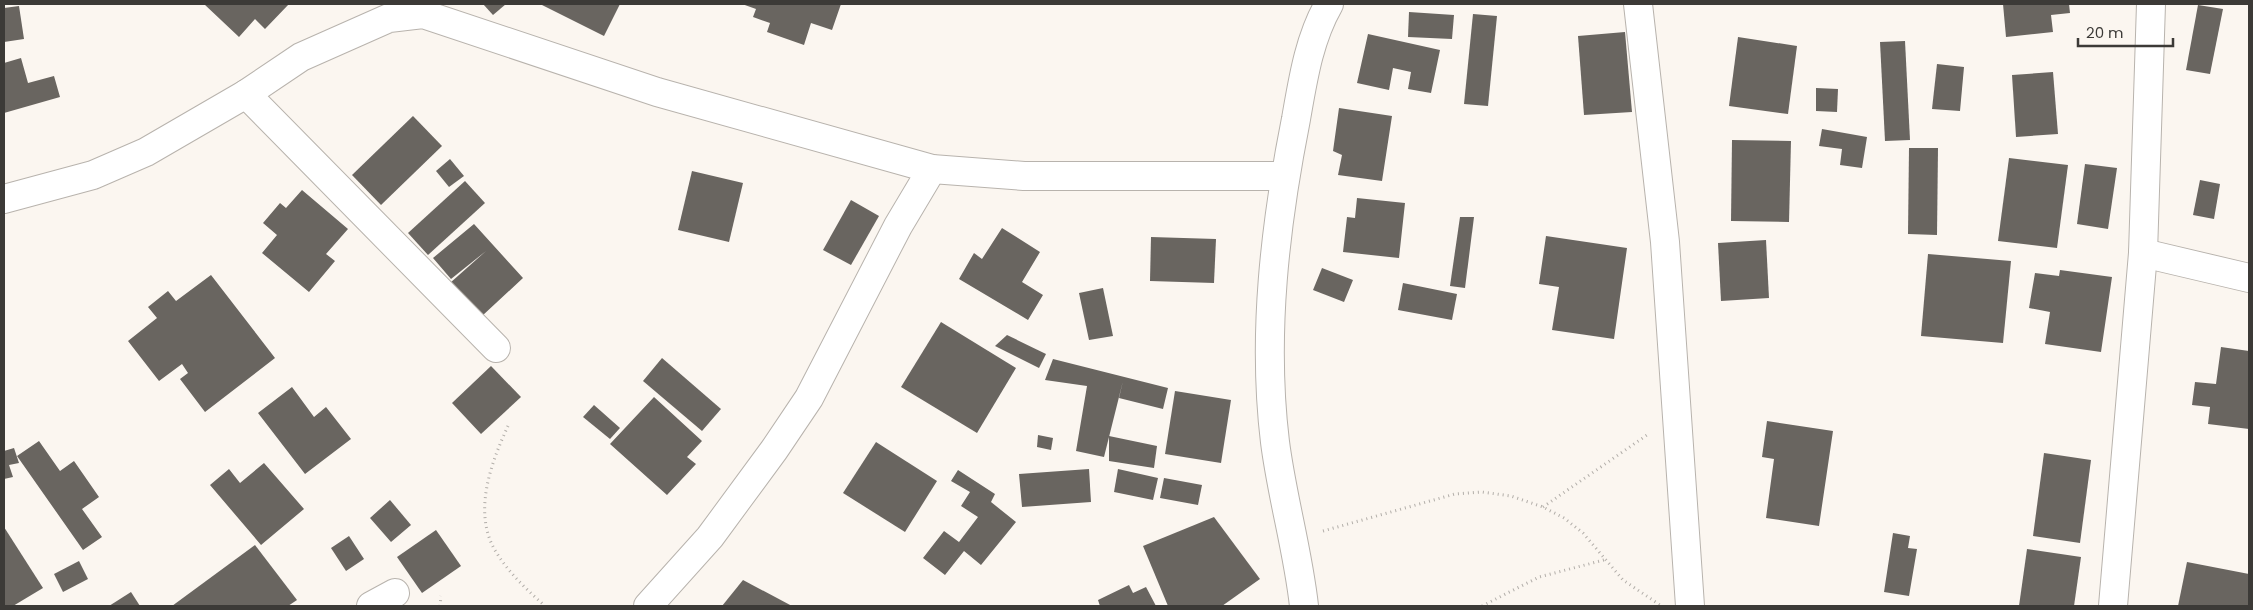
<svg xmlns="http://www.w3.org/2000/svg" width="2253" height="610" viewBox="0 0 2253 610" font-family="Poppins,sans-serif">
<rect width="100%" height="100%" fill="#fbf6f0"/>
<g fill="#696560">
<polygon points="204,4 289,4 265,29 255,19 239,37"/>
<polygon points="483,4 506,4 493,15"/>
<polygon points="540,4 620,4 604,36"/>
<polygon points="742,4 841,4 832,30 811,23 804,45 767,32 770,23 753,17 756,9"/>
<polygon points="2003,4 2069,4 2070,13 2051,15 2053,32 2006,37"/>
<polygon points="2198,5 2223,9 2210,74 2186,70"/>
<polygon points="19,6 24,39 4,42 4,8"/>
<polygon points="1409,12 1454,15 1452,39 1408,37"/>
<polygon points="1473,14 1497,16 1488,106 1464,104"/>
<polygon points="1625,32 1632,112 1584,115 1578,36"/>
<polygon points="1368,34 1440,50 1431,93 1408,89 1411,72 1393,68 1389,90 1357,83"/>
<polygon points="1738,37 1797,46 1788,114 1729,106"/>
<polygon points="1905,41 1910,140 1885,141 1880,42"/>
<polygon points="21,58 28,83 54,76 60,97 4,113 4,63"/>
<polygon points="1937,64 1964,67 1960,111 1932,109"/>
<polygon points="2053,72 2058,134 2016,137 2012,75"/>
<polygon points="1816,88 1838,89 1837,112 1816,111"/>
<polygon points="1339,108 1392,116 1382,181 1338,175 1342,155 1333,151"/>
<polygon points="413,116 442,146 381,205 352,175"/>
<polygon points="1822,129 1867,137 1862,168 1840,165 1842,149 1819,146"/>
<polygon points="1732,140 1791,141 1789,222 1731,221"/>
<polygon points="1909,148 1938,148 1937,235 1908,234"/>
<polygon points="2009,158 2068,165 2057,248 1998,241"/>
<polygon points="450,159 464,176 449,187 436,171"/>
<polygon points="2085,164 2117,168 2108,229 2077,224"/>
<polygon points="692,171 743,183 729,242 678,230"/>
<polygon points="2200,180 2220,184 2214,219 2193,215"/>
<polygon points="465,181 485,203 428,255 408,233"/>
<polygon points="302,190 348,229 326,254 335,261 309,292 262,253 277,235 263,223 280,203 286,208"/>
<polygon points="1357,198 1405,203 1399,258 1343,252 1347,217 1355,218"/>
<polygon points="851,200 879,216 851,265 823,250"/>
<polygon points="1460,217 1474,217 1465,288 1450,286"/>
<polygon points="474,224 523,278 482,316 450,283 486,251 451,279 433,258"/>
<polygon points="1002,228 1040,252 1022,282 1043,295 1028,320 959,279 974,253 982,259"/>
<polygon points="1546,236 1627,248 1614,339 1552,330 1559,287 1539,284"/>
<polygon points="1151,237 1216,239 1214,283 1150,281"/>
<polygon points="1766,240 1769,298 1721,301 1718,243"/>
<polygon points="1928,254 2011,261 2003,343 1921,336"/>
<polygon points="1322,268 1353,280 1344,302 1313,290"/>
<polygon points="2060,270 2112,277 2101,352 2045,344 2050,312 2029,308 2035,273 2059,276"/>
<polygon points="211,275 275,358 205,412 180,379 188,373 182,364 159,381 128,341 157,318 148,307 168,291 176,301"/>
<polygon points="1403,283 1457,294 1452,320 1398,310"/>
<polygon points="1103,288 1113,336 1089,340 1079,293"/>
<polygon points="941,322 1016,368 977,433 901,387"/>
<polygon points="1007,335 1046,354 1039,368 995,346"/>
<polygon points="2221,347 2249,351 2249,429 2208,424 2210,407 2192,405 2195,382 2216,384"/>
<polygon points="662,358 721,409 702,431 643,381"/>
<polygon points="1053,359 1168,388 1163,409 1119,398 1123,381 1104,457 1076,451 1087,386 1045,380"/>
<polygon points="491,366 521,397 481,434 452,403"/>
<polygon points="292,387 314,417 326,407 351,439 305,474 258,413"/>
<polygon points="1175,391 1231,400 1221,463 1165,454"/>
<polygon points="654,397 702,441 687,457 696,464 667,495 610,444"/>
<polygon points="594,405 620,428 610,439 583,417"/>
<polygon points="1767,421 1833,431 1819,526 1766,518 1774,459 1762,457"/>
<polygon points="1038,435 1053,438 1051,450 1037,447"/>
<polygon points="1109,436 1157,446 1154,468 1109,461"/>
<polygon points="39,441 60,471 74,461 99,497 82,509 102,537 83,550 17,456"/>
<polygon points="876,442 937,481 905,532 843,493"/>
<polygon points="14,448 19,463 9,465 13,477 4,479 4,451"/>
<polygon points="2044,453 2091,460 2080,543 2033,536"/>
<polygon points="264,463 304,509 261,545 210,485 229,469 240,483"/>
<polygon points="1089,469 1091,502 1022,507 1019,474"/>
<polygon points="1118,469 1158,478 1153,500 1114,492"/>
<polygon points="958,470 995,494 991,502 1016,522 981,565 964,551 945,575 923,558 944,531 959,542 978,517 961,506 970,492 951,481"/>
<polygon points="1164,478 1202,485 1198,505 1160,498"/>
<polygon points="390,500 411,525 391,542 370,518"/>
<polygon points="1214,517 1260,579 1222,606 1168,606 1143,546"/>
<polygon points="4,527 43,588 13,606 4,606"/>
<polygon points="436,530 461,566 422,593 397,557"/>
<polygon points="1893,533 1910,536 1908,548 1917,549 1909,596 1884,592"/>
<polygon points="349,536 364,559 346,571 331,548"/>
<polygon points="255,545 297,600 288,606 172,606"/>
<polygon points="2027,549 2081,557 2074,606 2019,606"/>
<polygon points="79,561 88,579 63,592 54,574"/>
<polygon points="2187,562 2249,574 2249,606 2178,606"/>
<polygon points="743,580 792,606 722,606"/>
<polygon points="1129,585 1133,593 1146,587 1156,606 1100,606 1098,600"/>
<polygon points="131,592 140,606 109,606"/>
</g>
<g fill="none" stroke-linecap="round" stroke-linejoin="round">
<defs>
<g id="minor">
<polyline points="1638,4 1665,242 1690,606"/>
<polyline points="246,94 496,348"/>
<polyline points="4,199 93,175 146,152 246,94 301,57 389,18 423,14 657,92 932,169 1024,176 1285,176"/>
<polyline points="2143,253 2249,278"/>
<polyline points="371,606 395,593"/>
<polyline points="648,606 710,537 774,450 809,398 898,226 932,169"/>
<path d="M1304,606C1298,551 1282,497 1275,442C1262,335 1275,225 1296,119C1303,79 1309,39 1329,4"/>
<polyline points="2113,606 2143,253 2151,4"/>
</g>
</defs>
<use href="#minor" stroke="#b8b3ad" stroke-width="30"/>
<g stroke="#b2aea9" stroke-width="3" stroke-dasharray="1 4" stroke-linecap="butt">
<path d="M508,426C491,463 472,513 496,552C509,573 527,590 545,606"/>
<polyline points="1543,507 1647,435"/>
<polyline points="1323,531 1455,494 1482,492 1511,496 1543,507 1564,518 1583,533 1623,580 1660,605"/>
<polyline points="440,606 441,596"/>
<polyline points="1482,606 1539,577 1604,560"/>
</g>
<use href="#minor" stroke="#fff" stroke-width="28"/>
</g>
<rect width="2253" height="610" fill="none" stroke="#3c3a37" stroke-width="10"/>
<path d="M2078 38v8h95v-8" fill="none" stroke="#3c3a37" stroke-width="2.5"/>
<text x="2086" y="38" font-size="15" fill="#3c3a37" stroke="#fbf6f0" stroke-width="4" paint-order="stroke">20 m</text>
</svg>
